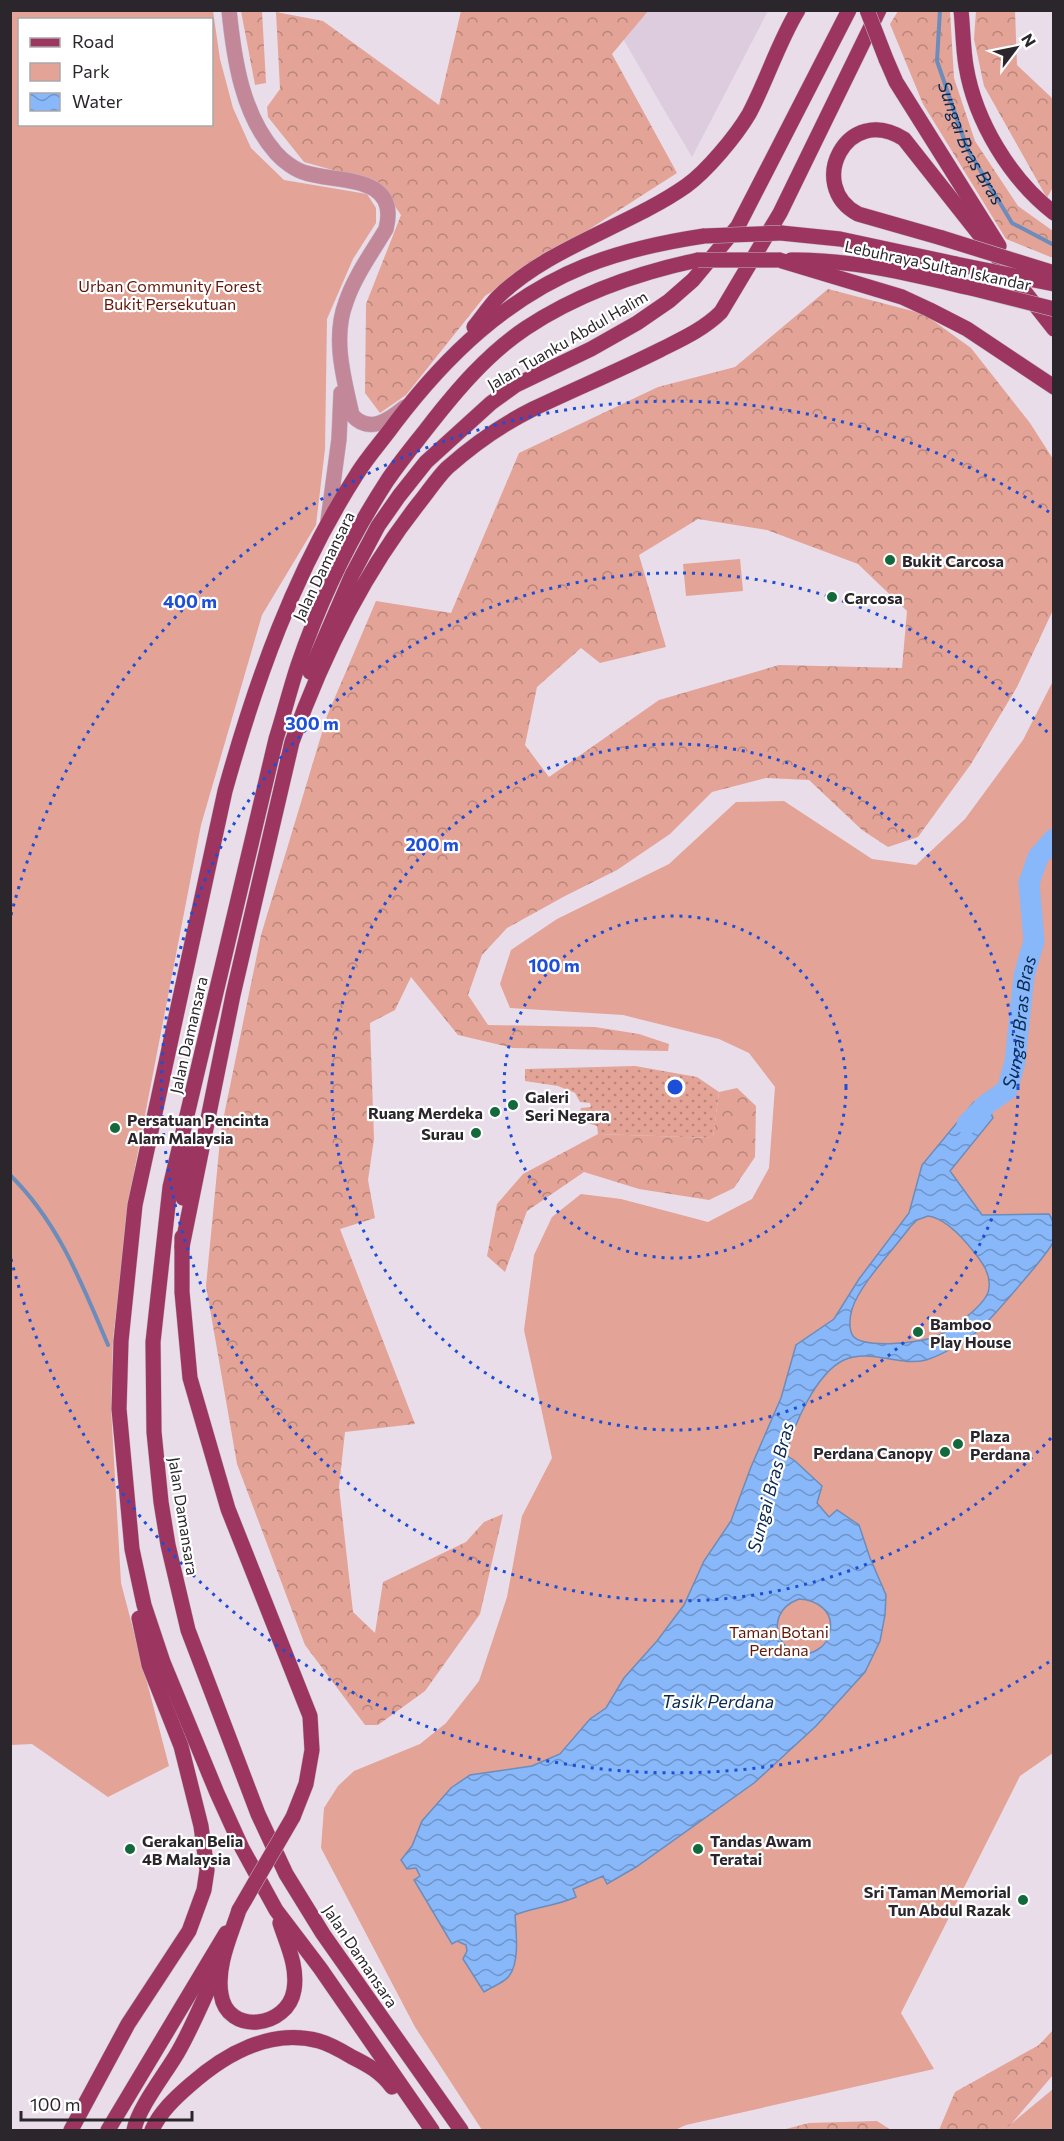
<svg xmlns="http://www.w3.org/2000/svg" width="1064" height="2141" viewBox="0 0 1064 2141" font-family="Commissioner,sans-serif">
<defs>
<pattern id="grass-dots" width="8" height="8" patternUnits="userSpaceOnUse" patternTransform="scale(1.5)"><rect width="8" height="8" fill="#e3a396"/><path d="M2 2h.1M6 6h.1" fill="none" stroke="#b8857b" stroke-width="1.8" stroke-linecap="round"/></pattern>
<pattern id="forest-crowns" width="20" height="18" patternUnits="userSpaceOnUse" patternTransform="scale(1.5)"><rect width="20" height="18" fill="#e3a396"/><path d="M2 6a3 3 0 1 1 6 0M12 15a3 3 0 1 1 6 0" fill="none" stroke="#b8857b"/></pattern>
<pattern id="water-waves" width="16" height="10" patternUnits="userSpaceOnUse" patternTransform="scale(1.5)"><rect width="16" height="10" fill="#88b8f9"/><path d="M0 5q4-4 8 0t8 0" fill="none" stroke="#6f95ca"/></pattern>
</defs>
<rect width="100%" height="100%" fill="#e9ddea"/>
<polygon fill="#ddccde" points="607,11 768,11 692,157 666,113"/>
<polygon fill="url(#grass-dots)" points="635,1066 697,1077 719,1092 713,1138 598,1134 597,1126 578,1120 581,1108 591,1107 590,1103 580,1102 575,1093 558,1086 525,1081 525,1069"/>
<g fill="url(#forest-crowns)" fill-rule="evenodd">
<polygon points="241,11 262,11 266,83 255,85"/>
<polygon points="461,11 648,11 612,54 677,173 485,296 406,395 380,413 365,393 366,304 401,215 379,183 304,162 268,117 267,107 280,89 276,12 323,21 439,105"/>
<polygon points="898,11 950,11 954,78 975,141 1018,206 1053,231 1053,258 1006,239 923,104 890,24"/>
<polygon points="976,11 1015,11 1017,65 1053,99 1053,187 1047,198 984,86 974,39"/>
<path d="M828,289L924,314L971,348L1030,423L1053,459V610L1017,687L971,764L918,837L888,847L862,830L809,780L766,778L712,792L670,834L617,870L565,896L507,928L482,955L468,995L488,1025L595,1027L639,1034L669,1044L668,1051L513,1048L458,1035L411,977L395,1010L370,1023L374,1139L368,1180L375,1218L340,1229L415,1424L345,1432L339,1487L353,1612L375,1633L383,1582L466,1542L484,1522L503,1514L480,1614L425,1691L378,1725H365L305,1645L237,1464L206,1286L221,1130L261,935L327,716L376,601L451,613L519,453L658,387L735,367ZM698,519L767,530L858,564L907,611L902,668L779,665L659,700L549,777L525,745L537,687L581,648L600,663L666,647L639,555Z"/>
<polygon points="737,1088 756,1106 755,1157 734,1188 709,1200 639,1189 584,1172 527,1211 505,1272 487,1256 497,1204 523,1174 598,1134 713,1138 719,1092"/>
<polygon points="1053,2030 1053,2075 1006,2130 939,2130 955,2092 1039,2045"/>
<polygon points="877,2121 891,2130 782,2130 809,2123"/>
</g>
<g fill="#e3a396" fill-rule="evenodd">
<path d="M10,11H213L220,59L233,108L251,148L284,180L367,194L376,208V223L353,259L327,319L325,449L316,525L262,615L201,825L135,1167L113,1338L111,1408L121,1583L169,1766L108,1797L32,1744L11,1745ZM20,20H212V124H20Z"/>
<polygon points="740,559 743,591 686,596 683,564"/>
<polygon points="1053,681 1053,1753 1020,1776 901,2013 934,2069 686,2125 675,2130 482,2130 415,2027 321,1848 324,1808 338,1786 354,1771 420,1744 446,1723 479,1681 507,1597 522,1516 552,1458 524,1330 534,1255 552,1217 581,1194 621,1199 708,1222 752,1199 769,1168 775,1087 749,1053 719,1039 623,1015 510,1008 500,984 511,950 557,919 669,864 736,802 784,801 872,859 916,865 965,819 1023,740"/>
<polygon points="1053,2089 1053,2130 1004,2130 1005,2129"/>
</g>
<path fill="url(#water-waves)" stroke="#6c8cbb" stroke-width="1.5" fill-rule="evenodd" d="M974,1102L987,1104L993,1118L950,1171L982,1215L1049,1214C1054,1221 1055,1232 1054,1240C1052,1250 988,1322 978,1331C962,1343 945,1354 926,1360C900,1367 870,1348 844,1360C816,1373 793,1426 786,1455L795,1461L822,1486L817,1503L829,1517L837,1510L859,1525L870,1558L886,1595L885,1615L880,1641L865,1672L816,1726L754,1783L636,1867L607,1884L603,1876L573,1889L576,1897C556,1906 535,1907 515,1915C516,1932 520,1962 509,1976C504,1983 491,1987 484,1992L463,1959L467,1951L466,1945L457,1941L452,1944L414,1880L420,1876L416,1868L407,1869L401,1860L412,1846L422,1821L451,1788L470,1775L532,1766L560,1754L590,1719L606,1708L624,1678L657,1641L684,1605L704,1561L731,1521L751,1467L781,1398L796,1345L834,1319L859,1279L909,1213L922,1165ZM928,1216C945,1218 963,1238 974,1252C982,1262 991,1274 989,1288C988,1304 951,1330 937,1336C923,1343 863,1349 853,1336C848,1329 850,1316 852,1309C860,1284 894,1249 910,1227L917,1220ZM799,1599C817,1600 834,1611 830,1631C829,1639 824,1646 817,1650C785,1669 756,1615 799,1599Z"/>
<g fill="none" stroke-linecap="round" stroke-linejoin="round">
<g stroke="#6c8cbb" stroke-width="4">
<path id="s1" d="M940,10L937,61L967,148L1012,223L1054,245"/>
<path d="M10,1175C59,1223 82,1284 108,1345"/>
</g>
<path stroke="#88b8f9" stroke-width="21" id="s2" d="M967,1124L987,1104L1007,1090L1015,1062L1024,976L1034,941L1029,883L1038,857L1054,839"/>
<defs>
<g id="minor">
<path d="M229,10C234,59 242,115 276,153C283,161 295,170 306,173C338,183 400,174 386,229C373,251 354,277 346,302C332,338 344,379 352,415C369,434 388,421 405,407"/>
<polyline points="328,521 339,439 341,393"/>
</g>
<g id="major">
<path d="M961,10C963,29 963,48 966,66C975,121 1010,179 1054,213"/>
<polyline points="886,59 896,82 999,246"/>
<polyline points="781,233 840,239 956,264"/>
<path d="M942,238L858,214C805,186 847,102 904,139L1054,329"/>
<polyline points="779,260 902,297 930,310 967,329 1054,387"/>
<path d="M791,260C853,259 914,275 975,289"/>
<path d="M474,327C482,317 489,307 497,298C547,248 629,226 686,186C707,171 736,136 749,114C767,80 778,43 798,10"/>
<polyline points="310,672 352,575 378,526 399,496 426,462 491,403 516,385 591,349 637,323 669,301 693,280 738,226 849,10"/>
<polyline points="183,1198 188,1147"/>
<polyline points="182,1237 182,1292 190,1378 228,1509 310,1716 312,1750 306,1784 293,1817"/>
<path d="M182,1247L233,995L292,742C322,658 363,574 419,503C428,492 437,478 447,468C474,444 501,425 533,409C575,389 618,371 660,350C682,339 704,329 721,312L780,213L879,10"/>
<path d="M239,1910C231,1935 216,1966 221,1994C227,2036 288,2028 294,1990C298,1966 287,1945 280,1923"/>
<polyline points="71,2130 128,2024 189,1931 204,1890 207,1870 201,1826 181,1746 149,1665 139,1618"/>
<polyline points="108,2130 226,1933"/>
<path d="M134,2130C138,2108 166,2073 178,2052C193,2026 205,1995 219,1967"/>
<path d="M152,2130C160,2112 175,2098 190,2085C225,2054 271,2028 319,2041C330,2044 342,2051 352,2057C368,2065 381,2072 392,2087"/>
<path d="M432,2130L320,1968L276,1910L242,1848L217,1793L163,1662L144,1605L132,1549L119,1409L121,1341L135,1205L225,791C256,680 294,572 357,474C368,456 383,440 395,423C446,356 506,298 585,266C623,251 664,242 704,236"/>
<path d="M461,2130L323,1934L286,1874L258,1814L188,1630L168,1545L161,1502L154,1432L153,1342L170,1187L276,739C284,714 290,689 298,665C320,601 350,538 387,481C399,463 414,445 428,427C456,391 487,354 526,328C579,293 637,273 698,260"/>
</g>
</defs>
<use href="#minor" stroke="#c3b8c4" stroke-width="16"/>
<use href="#major" stroke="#c3b8c4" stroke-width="16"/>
<use href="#minor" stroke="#c2889a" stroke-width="15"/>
<use href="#major" stroke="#9c3660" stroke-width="15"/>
<defs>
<g id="major-bridge">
<polyline points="867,10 886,59"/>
<polyline points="704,236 781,233"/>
<polyline points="942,238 1054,273"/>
<polyline points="698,260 779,260"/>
<polyline points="956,264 1054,284"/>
<polyline points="975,289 1054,309"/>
<polyline points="239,1910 293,1817"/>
</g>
</defs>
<use href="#major-bridge" stroke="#c3b8c4" stroke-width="16" stroke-linecap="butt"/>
<use href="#major-bridge" stroke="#9c3660" stroke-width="15"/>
</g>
<g fill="none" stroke="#1d4ed8" stroke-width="3" stroke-dasharray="3 6">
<circle cx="675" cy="1087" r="171"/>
<circle cx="675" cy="1087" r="343"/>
<path d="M1051 1438A514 514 0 1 1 1051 736"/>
<path d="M1049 1662A686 686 0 0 1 11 1259M11 915A686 686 0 0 1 1049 512"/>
</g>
<g fill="#13693b" stroke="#fff" stroke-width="2">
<circle cx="890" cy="560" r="6"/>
<circle cx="832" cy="597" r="6"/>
<circle cx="513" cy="1105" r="6"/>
<circle cx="495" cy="1112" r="6"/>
<circle cx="115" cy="1128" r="6"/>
<circle cx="476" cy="1133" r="6"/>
<circle cx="918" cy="1332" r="6"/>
<circle cx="958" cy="1444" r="6"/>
<circle cx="945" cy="1452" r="6"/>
<circle cx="130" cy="1849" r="6"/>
<circle cx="698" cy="1849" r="6"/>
<circle cx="1023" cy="1900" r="6"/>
</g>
<g text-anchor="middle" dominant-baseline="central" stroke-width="4.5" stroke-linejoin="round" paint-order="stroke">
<g font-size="16" fill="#2b262b" stroke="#fff">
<text transform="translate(938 265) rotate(12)">Lebuhraya Sultan Iskandar</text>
<text transform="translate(567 340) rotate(-30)">Jalan Tuanku Abdul Halim</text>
<text transform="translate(323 566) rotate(-64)">Jalan Damansara</text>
<text transform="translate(188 1035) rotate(-77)">Jalan Damansara</text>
<text transform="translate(184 1516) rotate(81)">Jalan Damansara</text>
<text transform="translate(361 1956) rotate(56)">Jalan Damansara</text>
</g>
<g font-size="16" fill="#611609" stroke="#fff">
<text x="170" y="285">Urban Community Forest<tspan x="170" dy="18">Bukit Persekutuan</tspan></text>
<text x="779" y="1631">Taman Botani<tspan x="779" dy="18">Perdana</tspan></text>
</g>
<g font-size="16" font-weight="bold" fill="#2b262b" stroke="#fff" text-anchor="start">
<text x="902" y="560">Bukit Carcosa</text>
<text x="844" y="597">Carcosa</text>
<text x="525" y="1096">Galeri<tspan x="525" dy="18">Seri Negara</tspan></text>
<text x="483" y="1112" text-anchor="end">Ruang Merdeka</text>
<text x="127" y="1119">Persatuan Pencinta<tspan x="127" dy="18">Alam Malaysia</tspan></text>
<text x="464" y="1133" text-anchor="end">Surau</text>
<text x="930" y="1323">Bamboo<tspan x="930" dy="18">Play House</tspan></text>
<text x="970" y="1435">Plaza<tspan x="970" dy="18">Perdana</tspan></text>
<text x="933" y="1452" text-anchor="end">Perdana Canopy</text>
<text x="142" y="1840">Gerakan Belia<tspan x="142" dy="18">4B Malaysia</tspan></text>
<text x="710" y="1840">Tandas Awam<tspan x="710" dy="18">Teratai</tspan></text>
<text x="1011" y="1891" text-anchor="end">Sri Taman Memorial<tspan x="1011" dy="18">Tun Abdul Razak</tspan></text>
</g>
<g font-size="18" font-style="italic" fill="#092951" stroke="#fff">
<text stroke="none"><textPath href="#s1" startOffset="140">Sungai Bras Bras</textPath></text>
<text stroke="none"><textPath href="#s2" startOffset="122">Sungai Bras Bras</textPath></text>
<text transform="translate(770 1487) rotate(-75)">Sungai Bras Bras</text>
<text x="718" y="1701">Tasik Perdana</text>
</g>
</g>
<circle cx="675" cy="1087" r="9" fill="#1d4ed8" stroke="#fff" stroke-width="3"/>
<g font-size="18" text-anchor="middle" font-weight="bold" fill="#1d4ed8" stroke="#fff" stroke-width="4.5" stroke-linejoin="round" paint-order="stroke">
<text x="190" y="608">400 m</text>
<text x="312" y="730">300 m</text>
<text x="432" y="851">200 m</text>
<text x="554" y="972">100 m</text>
</g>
<rect width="1064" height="2141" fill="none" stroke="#2b262b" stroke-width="24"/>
<rect x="18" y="18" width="195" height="108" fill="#ffffff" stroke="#aaa8aa" stroke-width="1.5"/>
<rect x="30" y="38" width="30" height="9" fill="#9c3660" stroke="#aaa8aa" stroke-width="1.5"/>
<text x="72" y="48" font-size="18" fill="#2b262b">Road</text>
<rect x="30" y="63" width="30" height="18" fill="#e3a396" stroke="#aaa8aa" stroke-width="1.5"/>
<text x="72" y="78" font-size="18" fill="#2b262b">Park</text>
<rect x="30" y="93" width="30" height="18" fill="url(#water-waves)" stroke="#aaa8aa" stroke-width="1.5"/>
<text x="72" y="108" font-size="18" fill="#2b262b">Water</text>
<g transform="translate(1016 48) rotate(58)" stroke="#ffffff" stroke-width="4.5" paint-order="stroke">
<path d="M0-4.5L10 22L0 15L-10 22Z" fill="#2b262b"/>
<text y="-9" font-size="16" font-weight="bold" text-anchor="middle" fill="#2b262b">N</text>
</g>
<path d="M21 2111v9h171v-9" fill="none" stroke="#2b262b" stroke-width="3"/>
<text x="30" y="2111" font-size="18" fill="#2b262b" stroke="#ffffff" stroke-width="4.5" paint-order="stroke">100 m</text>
</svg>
